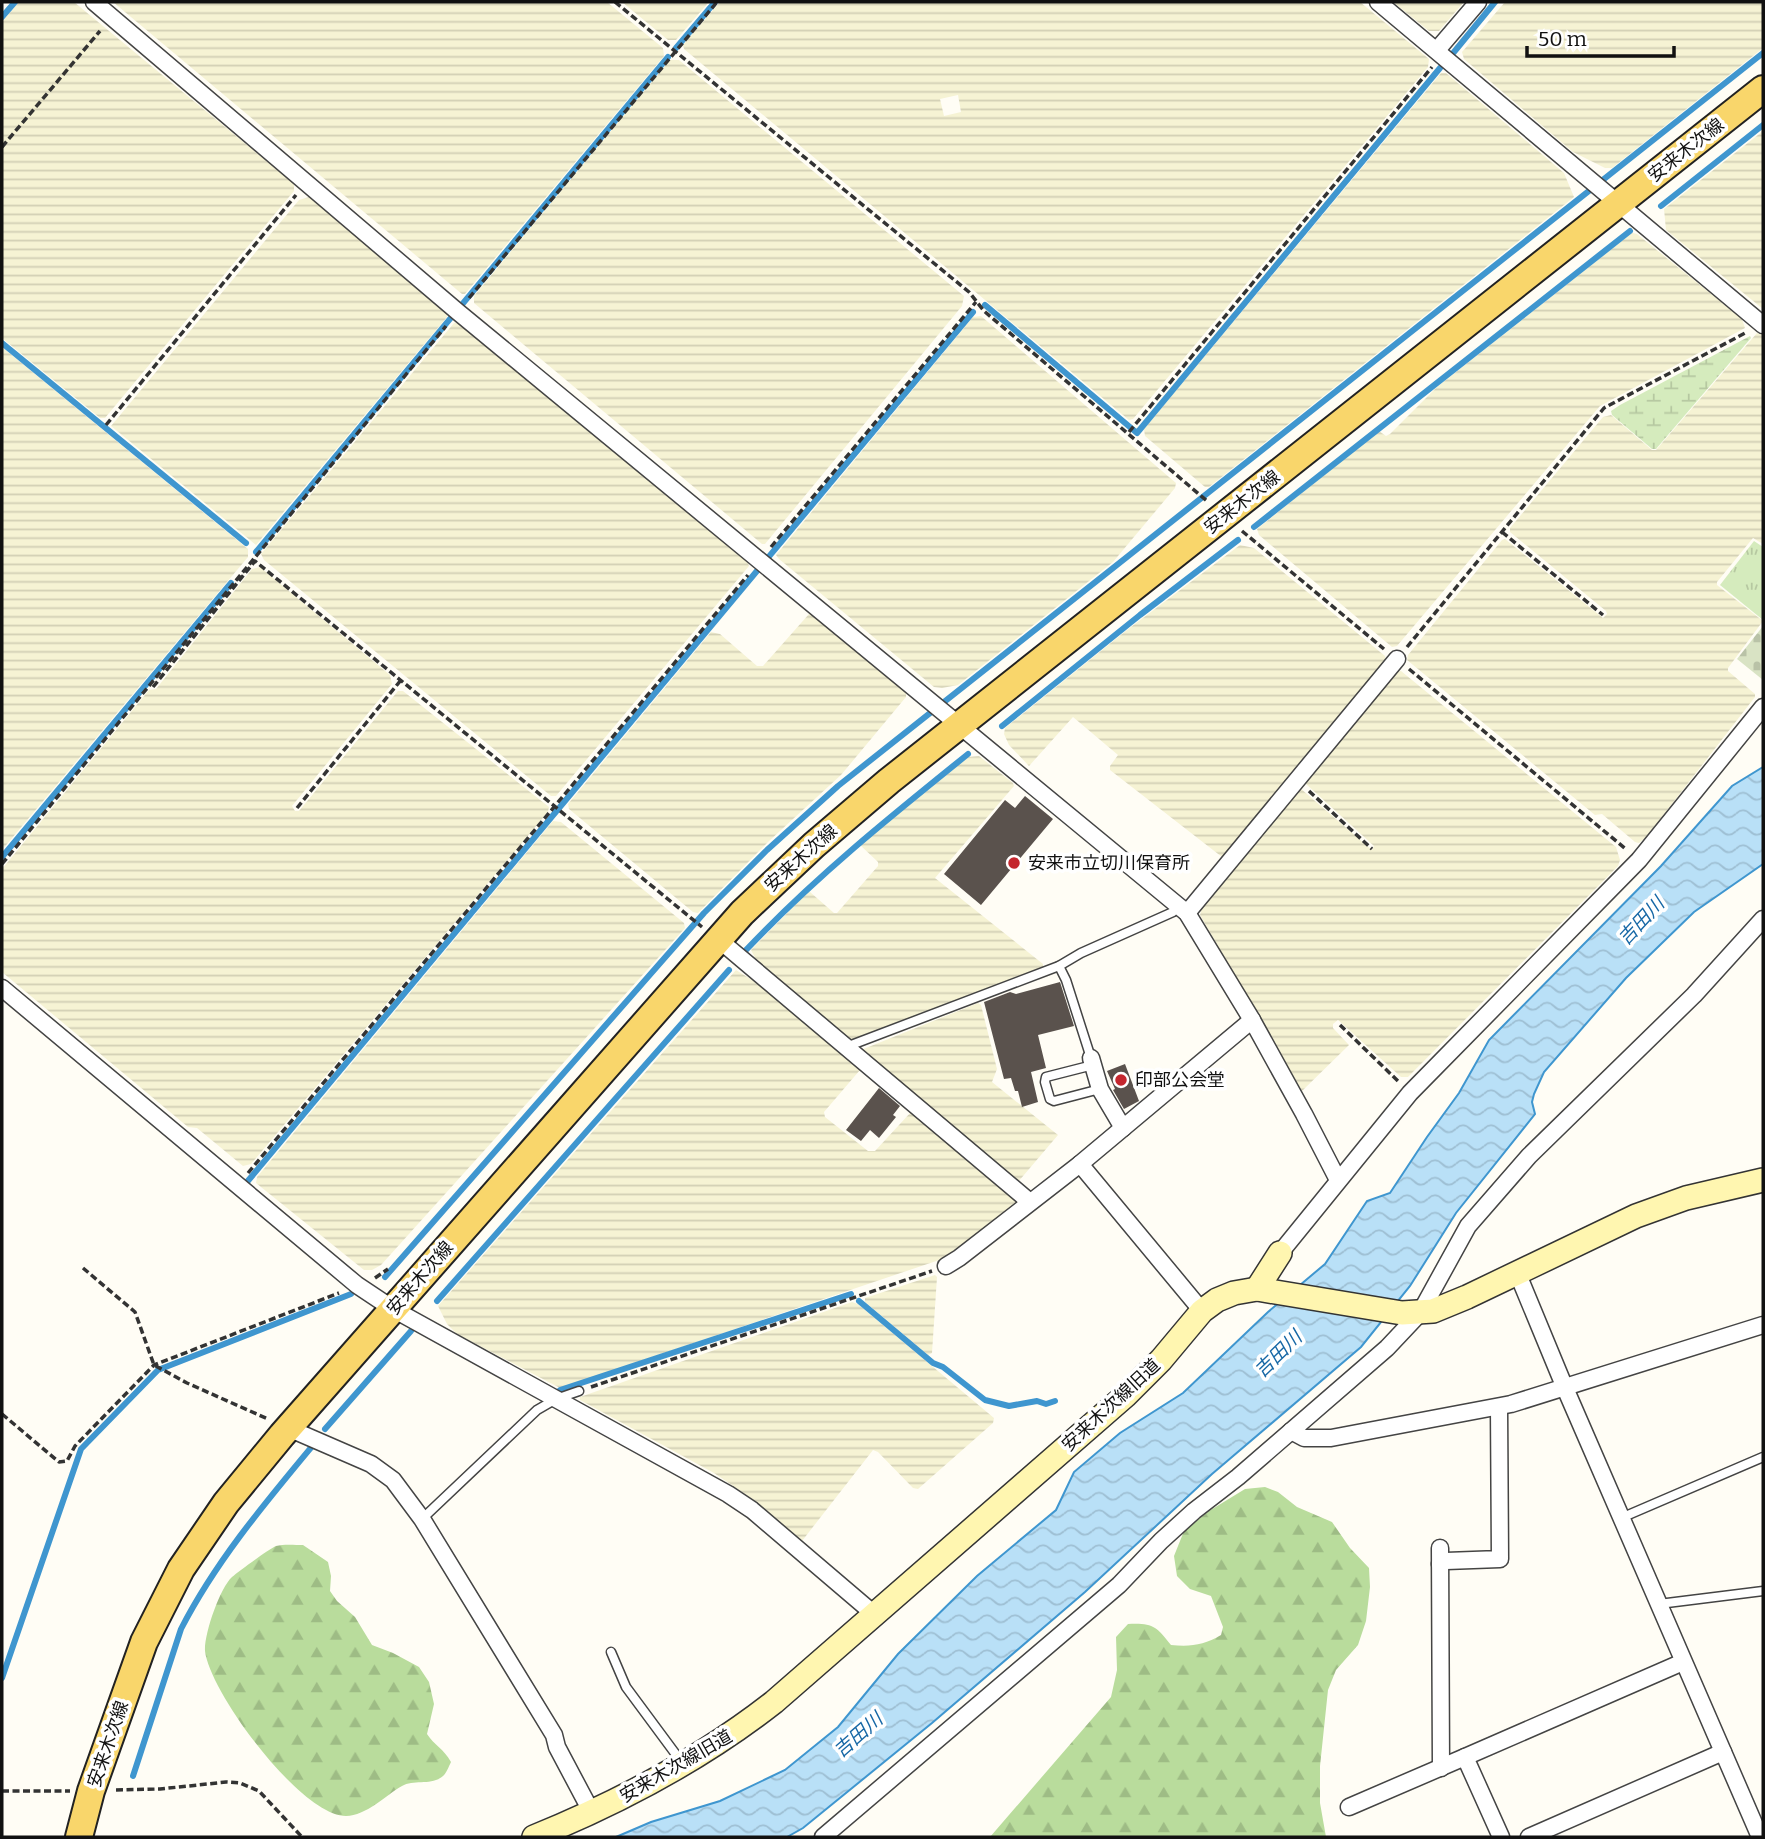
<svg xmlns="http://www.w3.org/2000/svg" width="1765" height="1839" viewBox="0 0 1765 1839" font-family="Bitter,'Noto Sans JP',serif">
<defs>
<pattern id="farmland-rules" width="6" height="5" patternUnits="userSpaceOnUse" patternTransform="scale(1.75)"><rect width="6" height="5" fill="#f6f3d4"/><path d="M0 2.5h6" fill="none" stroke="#d2cfb5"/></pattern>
<pattern id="grass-tufts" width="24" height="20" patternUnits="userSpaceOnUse" patternTransform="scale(1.75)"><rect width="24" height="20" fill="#d5ebbd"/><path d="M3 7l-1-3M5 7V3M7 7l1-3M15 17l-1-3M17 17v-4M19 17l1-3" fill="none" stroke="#b6c8a1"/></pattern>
<pattern id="forest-firs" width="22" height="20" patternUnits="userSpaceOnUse" patternTransform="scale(1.75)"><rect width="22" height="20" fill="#b9dc9c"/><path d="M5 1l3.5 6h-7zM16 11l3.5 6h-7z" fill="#9ebc85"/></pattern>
<pattern id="wetland-marsh" width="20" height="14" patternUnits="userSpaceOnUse" patternTransform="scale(1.75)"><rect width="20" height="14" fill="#d5ebbd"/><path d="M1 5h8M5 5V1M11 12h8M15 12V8" fill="none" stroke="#b6c8a1"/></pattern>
<pattern id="cemetery-stones" width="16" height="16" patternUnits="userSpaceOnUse" patternTransform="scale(1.75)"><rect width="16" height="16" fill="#d9e3c4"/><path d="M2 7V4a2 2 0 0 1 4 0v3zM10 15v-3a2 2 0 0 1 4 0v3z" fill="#b9c2a7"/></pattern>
<pattern id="water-waves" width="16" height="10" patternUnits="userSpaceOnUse" patternTransform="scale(1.75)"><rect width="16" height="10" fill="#b9e0f7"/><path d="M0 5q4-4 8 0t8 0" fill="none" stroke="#9ebfd3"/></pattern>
</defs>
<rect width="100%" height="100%" fill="#fffdf5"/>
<g fill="url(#farmland-rules)" fill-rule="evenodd">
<polygon points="19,2 74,2 294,184 294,191 105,418 100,418 2,338 2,22"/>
<polygon points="113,2 607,2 663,48 664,56 465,294 462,294"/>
<polygon points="622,2 709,2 676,40 668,40"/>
<path d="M720,2H1360L1429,59L1428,67L1133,419L1129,420L684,49L683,45ZM958,95L961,112L944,116L940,99Z"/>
<polygon points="1393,2 1464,2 1439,31 1429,31"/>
<polygon points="1505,2 1763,2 1763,48 1612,168 1605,168 1573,152 1464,59 1462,52"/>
<polygon points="670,60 679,60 964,296 962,306 765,544 762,544 474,303 474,296"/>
<polygon points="1441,73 1446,73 1564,173 1574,197 1209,487 1205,487 1145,436 1144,429"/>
<polygon points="1763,131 1763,309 1666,230 1664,209"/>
<polygon points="309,197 447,313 447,317 256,545 111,426 299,200"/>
<polygon points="1632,233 1637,234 1742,319 1745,328 1600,406 1397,646 1392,647 1259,535 1257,529 1379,431 1386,436 1390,434 1437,387"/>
<polygon points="981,316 1176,483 1175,488 1113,562 958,685 942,688 934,687 779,559 776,555 973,317"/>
<polygon points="458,322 748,563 749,566 556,796 551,796 264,560 261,554 454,323"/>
<polygon points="1757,333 1763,335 1763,544 1753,538 1717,582 1717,585 1763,621 1728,668 1728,671 1755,694 1755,697 1647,836 1639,843 1635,842 1602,814 1595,815 1407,660 1408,655 1502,540 1505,539 1603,618 1607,614 1606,611 1510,532 1510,528 1603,417 1611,415 1652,450 1656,450"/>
<polygon points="2,347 248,549 248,557 2,850"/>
<polygon points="1240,545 1254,548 1385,656 1386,663 1226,857 1222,857 1110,770 1110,766 1118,755 1073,717 1029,766 1009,745 1004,734 1005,728 1127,630"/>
<polygon points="260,567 390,675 392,684 292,806 295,811 299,811 398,691 403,691 549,807 548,812 251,1164 243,1166 197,1128 188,1127 2,972 2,869 149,690 156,689 252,569"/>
<polygon points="809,614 812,614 906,691 906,697 841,775 768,842 698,913 693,912 569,809 568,804 711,632 720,634 757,666 763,666"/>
<polygon points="1401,671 1616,847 1620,860 1618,866 1408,1077 1401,1077 1338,1020 1333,1024 1333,1028 1349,1045 1302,1091 1200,915 1202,908 1300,788 1372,850 1374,846 1306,784 1306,781 1396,672"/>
<polygon points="979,756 1013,783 1014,786 935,878 1043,964 1043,967 851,1042 761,969 751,950 808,892 810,892 834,913 837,913 878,866 878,862 860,845 967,757"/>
<polygon points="553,821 561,822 684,923 685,928 381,1265 372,1270 364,1270 256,1183 257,1177"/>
<polygon points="736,970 765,988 860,1066 860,1070 824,1112 825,1117 868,1151 875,1151 911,1112 915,1112 1021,1203 954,1255 560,1388 457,1334 447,1324 438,1306"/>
<polygon points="978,1003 981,1005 997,1069 992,1082 1058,1135 1018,1182 861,1050"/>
<polygon points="935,1275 937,1277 932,1353 928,1355 865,1302 865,1298"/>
<polygon points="852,1302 858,1304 994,1418 993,1423 918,1489 913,1488 878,1452 873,1450 802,1541 754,1500 714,1473 580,1400 580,1397"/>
</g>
<polygon fill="url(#grass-tufts)" points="1754,541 1763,547 1763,620 1720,585"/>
<g fill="url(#forest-firs)">
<path d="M1265,1487L1278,1492L1297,1507L1332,1522L1350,1548L1369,1568L1370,1587L1366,1621L1358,1645L1336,1670L1328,1690L1320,1766V1803L1326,1837H990L1111,1697L1117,1670L1116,1637L1128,1624C1153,1623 1156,1626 1171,1645C1191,1647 1204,1645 1221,1635L1223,1627L1211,1596L1190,1589L1177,1576L1174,1556L1184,1531L1209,1511L1245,1489Z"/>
<path d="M303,1545L328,1562L331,1576L330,1591L337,1601L355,1617L372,1645L393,1653L419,1667L429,1682L434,1704L427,1734C434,1745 444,1749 451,1762C449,1766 446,1774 443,1776C432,1786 414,1779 402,1786C386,1795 366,1816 346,1816C301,1816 210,1693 205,1651C204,1634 220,1588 232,1577C239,1571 269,1549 276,1546C283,1544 295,1545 303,1545Z"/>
</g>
<polygon fill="url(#wetland-marsh)" points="1750,336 1751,338 1656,449 1652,449 1612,415 1611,411 1620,405"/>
<polygon fill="url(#cemetery-stones)" points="1763,626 1763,680 1737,659"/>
<polygon fill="url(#water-waves)" stroke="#3f96cf" stroke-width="2" points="1763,767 1763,864 1694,912 1626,978 1544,1072 1534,1094 1532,1102 1535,1114 1456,1213 1410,1286 1361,1347 1212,1474 1085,1592 932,1723 803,1828 787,1837 616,1837 651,1822 720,1801 785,1770 838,1727 898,1654 977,1576 1056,1510 1074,1472 1120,1433 1183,1393 1268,1312 1325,1264 1367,1201 1390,1193 1427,1137 1459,1093 1489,1040 1661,866 1732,786"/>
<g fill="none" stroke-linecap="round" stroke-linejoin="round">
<g stroke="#3f96cf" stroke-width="6">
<polyline points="2,17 15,2"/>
<polyline points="676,48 715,2"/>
<polyline points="1454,52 1495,2"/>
<polyline points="1661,206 1763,125"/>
<polyline points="985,305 1137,433 1440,68"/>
<polyline points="2,343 246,543"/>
<polyline points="1254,527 1630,231"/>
<polyline points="256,552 668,57"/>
<polyline points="1002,726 1140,615 1238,540"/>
<polyline points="2,857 231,583"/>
<path d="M746,950C814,878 891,816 968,754"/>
<polyline points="247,1182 973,312"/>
<polyline points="385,1277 704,913 767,850 838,786 1763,53"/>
<polyline points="437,1301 729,970"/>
<polyline points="859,1301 933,1363 943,1367 985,1400 1009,1406 1037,1401 1046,1404 1055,1401"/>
<polyline points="560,1390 851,1294"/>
<polyline points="325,1429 411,1331"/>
<polyline points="2,1678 81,1449 158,1370 351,1294"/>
<path d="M133,1776L181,1629C216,1561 265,1503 314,1444"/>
</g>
</g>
<g fill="#5a524d">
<polygon points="1025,796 1053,819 981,905 944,874 1005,800 1015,808"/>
<polygon points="1060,982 1074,1026 1038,1035 1046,1068 1031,1072 1038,1102 1022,1107 1018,1091 1015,1091 1011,1078 1004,1079 984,1002 1010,992 1016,994"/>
<polygon points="1125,1064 1139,1101 1124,1109 1113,1090 1115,1089 1107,1071"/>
<polygon points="879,1088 900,1106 893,1115 896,1117 879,1138 870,1130 861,1141 846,1130"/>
</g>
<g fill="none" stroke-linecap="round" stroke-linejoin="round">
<defs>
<g id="lane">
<polyline points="1059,966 1066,980 1091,1058"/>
<polyline points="846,1047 1059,966 1081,953 1173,912 1179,906"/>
<polyline points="1093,1065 1046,1077 1045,1082 1050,1099 1054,1101 1100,1089"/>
<polyline points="1621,1518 1763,1457"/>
<polyline points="422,1519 537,1410 556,1399 579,1391"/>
<polyline points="1659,1604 1763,1591"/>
<polyline points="611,1652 626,1687 683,1764"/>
</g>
<g id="street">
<polyline points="94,2 458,312 1187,913 1252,1020 1304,1114 1338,1180"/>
<polyline points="1378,2 1763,325"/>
<polyline points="1437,50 1478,2"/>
<polyline points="1187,913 1397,659"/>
<polyline points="718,939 1030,1202"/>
<polyline points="2,988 357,1285 393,1309 728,1494 752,1510 874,1614"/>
<polyline points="1091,1058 1100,1089 1123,1128"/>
<polyline points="1080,1164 1202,1311"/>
<polyline points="1280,1253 1410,1093 1639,860 1763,707"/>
<polyline points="946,1266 959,1258 1080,1164 1252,1020"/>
<polyline points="1517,1272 1565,1388 1760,1837"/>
<polyline points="288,1428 371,1464 393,1480 422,1519 554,1735 557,1747 592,1813"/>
<polyline points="1291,1431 1304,1438 1331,1438 1511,1404 1763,1325"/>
<polyline points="1440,1548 1441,1768"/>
<polyline points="1440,1564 1446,1561 1500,1559 1499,1407"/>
<polyline points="1349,1807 1465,1757"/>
<polyline points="823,1837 1119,1585 1161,1541 1194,1511 1238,1477 1387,1348 1420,1313 1468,1226 1529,1156 1694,995 1763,919"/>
<polyline points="1501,1837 1465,1757 1683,1662"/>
<polyline points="1529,1837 1723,1752"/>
</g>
<g id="secondary">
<polyline points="1257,1289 1280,1253"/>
<path d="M534,1837C620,1802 700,1760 774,1702L1125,1396L1161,1360L1202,1311L1217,1300L1234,1293L1257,1289L1402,1313L1433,1311L1467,1297L1636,1216L1686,1198L1763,1180"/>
</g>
<polyline id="primary" points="79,1837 91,1791 144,1642 181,1569 226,1503 282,1435 742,913 814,845 889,781 1763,89"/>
</defs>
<use href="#lane" stroke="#444" stroke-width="11"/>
<use href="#street" stroke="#444" stroke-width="19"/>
<use href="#secondary" stroke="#333" stroke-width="26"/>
<use href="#primary" stroke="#222" stroke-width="30"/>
<g stroke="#333" stroke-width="3.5" stroke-dasharray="7 3.5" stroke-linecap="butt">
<polyline points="615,2 969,292 984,311 1207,501"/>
<polyline points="2,147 100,31"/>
<polyline points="469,298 717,2"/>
<polyline points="106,425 296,195"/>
<polyline points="1129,432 1432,67"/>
<polyline points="1242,531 1384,649"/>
<polyline points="1502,532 1603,615"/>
<polyline points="771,547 976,302"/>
<polyline points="1407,647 1604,408 1747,332"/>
<polyline points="1409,669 1627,850"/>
<polyline points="153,687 255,561 702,927"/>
<polyline points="1309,791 1372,849"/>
<polyline points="297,808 401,680"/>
<polyline points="2,864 446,326"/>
<polyline points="1340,1025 1399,1082"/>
<polyline points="248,1173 748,575"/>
<polyline points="83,1268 135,1312 154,1365 187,1383 268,1419"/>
<polyline points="375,1278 388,1269"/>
<polyline points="591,1387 932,1271"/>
<polyline points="2,1414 59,1462 67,1461 75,1446 154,1365 339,1293"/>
<polyline points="116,1790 160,1789 226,1782 240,1783 259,1791 302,1837"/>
<polyline points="2,1791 70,1791"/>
</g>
<use href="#lane" stroke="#fff" stroke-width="8"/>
<use href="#street" stroke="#fff" stroke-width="16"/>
<use href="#secondary" stroke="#fff6b0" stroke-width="23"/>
<use href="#primary" stroke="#f9d66b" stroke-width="26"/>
</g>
<g fill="#c4262e" stroke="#fff" stroke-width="2.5">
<circle cx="1014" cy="863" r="7"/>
<circle cx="1121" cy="1080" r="7"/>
</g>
<g text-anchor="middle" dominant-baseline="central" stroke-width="7" stroke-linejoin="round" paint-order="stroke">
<g font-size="18" fill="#111" stroke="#fff">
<text transform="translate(1686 150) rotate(-38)">安来木次線</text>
<text transform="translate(1242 502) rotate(-38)">安来木次線</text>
<text transform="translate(801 858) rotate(-42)">安来木次線</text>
<text transform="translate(420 1278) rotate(-49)">安来木次線</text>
<text transform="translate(1111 1405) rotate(-43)">安来木次線旧道</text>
<text transform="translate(108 1744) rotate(-71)">安来木次線</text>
<text transform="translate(676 1766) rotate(-30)">安来木次線旧道</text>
</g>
<g font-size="18" fill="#111" stroke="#fff" text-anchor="start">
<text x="1028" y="863">安来市立切川保育所</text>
<text x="1135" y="1080">印部公会堂</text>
</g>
<g font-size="19" font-style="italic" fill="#1768a6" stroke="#fff">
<text transform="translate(1641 921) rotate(-47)">吉田川</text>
<text transform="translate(1278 1354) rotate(-44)">吉田川</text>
<text transform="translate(858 1735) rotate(-41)">吉田川</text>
</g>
</g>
<rect width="1765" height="1839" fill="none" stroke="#111111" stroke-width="7"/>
<path d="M1527 46v10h147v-10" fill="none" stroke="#111111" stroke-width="3.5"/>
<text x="1538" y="46" font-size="21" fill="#111111" stroke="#ffffff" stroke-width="5" paint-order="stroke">50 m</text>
</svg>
